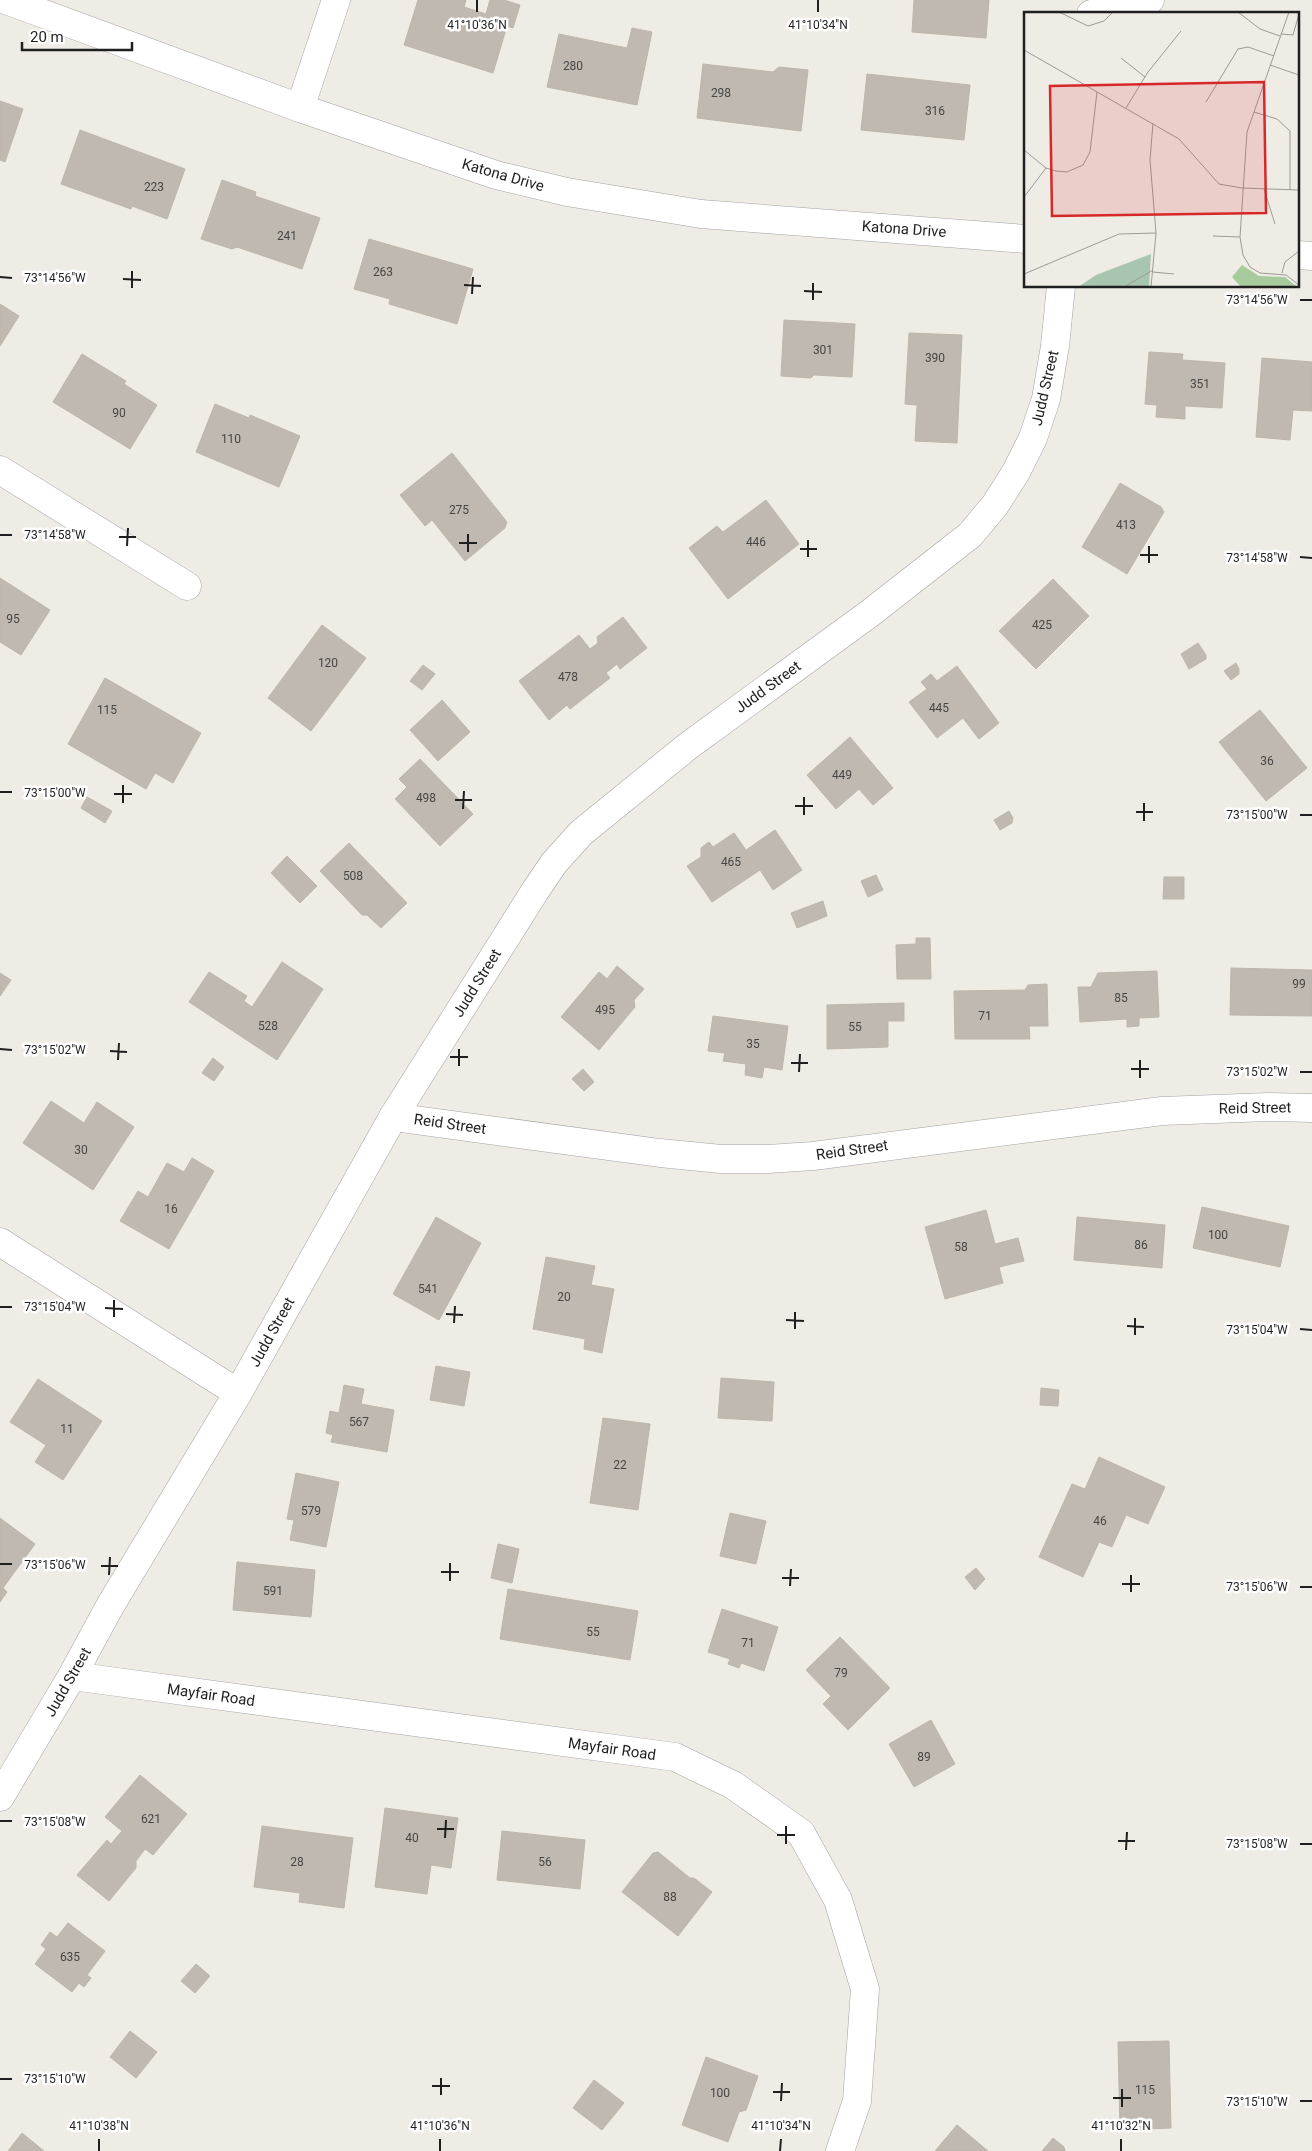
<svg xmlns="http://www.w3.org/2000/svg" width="1312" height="2151" viewBox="0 0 1312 2151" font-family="Roboto,sans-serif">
<rect width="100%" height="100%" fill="#efece5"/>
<g fill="#bfb9b2" stroke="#bfb5a9">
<polygon points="418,0 466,0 464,7 486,14 490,0 504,0 520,5 513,28 507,26 493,73 404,45"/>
<polygon points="914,0 989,0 986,38 912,32"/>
<polygon points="632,28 652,32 637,105 547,87 559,34 627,48"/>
<polygon points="703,64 773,72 779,67 808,70 801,131 697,118"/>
<polygon points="867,74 970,85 964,140 861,130"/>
<polygon points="0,101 23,109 5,162 0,160"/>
<polygon points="80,130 185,169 167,219 132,206 131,209 61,184"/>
<polygon points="222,180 256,192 255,196 320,218 302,269 237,247 232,249 201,239"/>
<polygon points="369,239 473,269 457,324 389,304 390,299 354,289"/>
<polygon points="0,304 19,316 0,346"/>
<polygon points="784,320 855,324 852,377 814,375 811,378 781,376"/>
<polygon points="909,333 962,335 957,443 915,441 917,405 905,404"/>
<polygon points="1149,352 1183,354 1182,360 1225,363 1222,408 1185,406 1185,419 1156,417 1157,405 1145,404"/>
<polygon points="82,354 126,381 124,384 157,405 130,449 53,402"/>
<polygon points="1262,358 1312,362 1312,411 1293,410 1290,440 1256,437"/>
<polygon points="215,404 249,418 250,415 300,436 279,487 196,452"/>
<polygon points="452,453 507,522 505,528 465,561 432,520 425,526 400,495"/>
<polygon points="1120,483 1161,507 1164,512 1127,574 1082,547"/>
<polygon points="766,500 799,544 728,599 689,548 717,526 723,532"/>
<polygon points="0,578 50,610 21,655 0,642"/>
<polygon points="1053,579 1089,616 1036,669 999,631"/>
<polygon points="623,617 647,648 620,669 617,664 606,673 610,678 570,709 567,705 549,720 519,681 579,635 590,649 598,643 597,637"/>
<polygon points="322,625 366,658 311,731 268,698"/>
<polygon points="1198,643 1206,655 1206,659 1189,669 1181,654"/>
<polygon points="1236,663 1239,669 1239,674 1231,680 1224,671"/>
<polygon points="423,665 435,674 422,690 410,681"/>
<polygon points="957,666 999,723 979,739 963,718 937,738 909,702 927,689 921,682 931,674 937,681"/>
<polygon points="105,678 201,733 173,783 155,773 146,789 68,744"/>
<polygon points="442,700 470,732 438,761 410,730"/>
<polygon points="1260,710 1307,768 1266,801 1219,742"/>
<polygon points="850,737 893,788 873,805 859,789 836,809 807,775"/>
<polygon points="420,759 473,814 440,846 395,799 407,787 399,779"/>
<polygon points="87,797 112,811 105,823 81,808"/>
<polygon points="1009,811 1013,818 1012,823 1000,830 994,820"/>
<polygon points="775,830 802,870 773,890 760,870 712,902 687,866 701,857 701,848 709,842 713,847 734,833 746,850"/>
<polygon points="349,843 407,903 381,928 367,915 362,915 320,871"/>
<polygon points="287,856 317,886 300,903 271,873"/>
<polygon points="876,875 883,890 868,897 861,881"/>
<polygon points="1164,877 1184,877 1184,899 1163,899"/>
<polygon points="823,901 827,916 797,928 791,913"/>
<polygon points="916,938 930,938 931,979 897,979 896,945 916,944"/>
<polygon points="282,962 323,989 277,1060 189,1002 209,972 247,996 244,1001 252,1007"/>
<polygon points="617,966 644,989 634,1000 635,1007 599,1050 561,1017 599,972 607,979"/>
<polygon points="1231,968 1312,970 1312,1016 1230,1015"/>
<polygon points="1157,971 1159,1017 1139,1018 1139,1026 1127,1027 1127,1019 1080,1022 1078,987 1091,987 1098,973"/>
<polygon points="0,973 11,980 0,996"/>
<polygon points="1047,984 1048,1026 1029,1026 1030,1039 955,1039 954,991 1025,990 1028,985"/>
<polygon points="904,1003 904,1021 888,1021 888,1047 827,1049 827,1005"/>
<polygon points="713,1016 788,1026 782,1070 764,1067 762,1078 745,1075 746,1064 723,1061 725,1053 708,1051"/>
<polygon points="213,1058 224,1067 214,1081 202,1073"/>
<polygon points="583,1069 594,1082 584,1091 572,1079"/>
<polygon points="51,1101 84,1123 97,1102 134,1127 93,1190 23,1143"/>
<polygon points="192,1158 214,1171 169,1249 120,1221 138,1191 148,1197 167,1163 184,1172"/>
<polygon points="1202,1207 1289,1226 1280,1267 1193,1248"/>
<polygon points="986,1210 995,1244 1018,1238 1024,1261 999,1267 1003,1283 945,1299 925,1227"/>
<polygon points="436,1217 481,1243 439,1320 393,1294"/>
<polygon points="1077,1217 1165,1225 1162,1268 1074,1260"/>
<polygon points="546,1257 595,1266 591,1285 614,1289 602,1353 584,1349 585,1339 533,1329"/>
<polygon points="436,1366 470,1372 464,1406 430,1400"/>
<polygon points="721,1378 774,1382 772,1421 718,1418"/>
<polygon points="38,1379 102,1421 63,1480 35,1462 46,1445 10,1422"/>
<polygon points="344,1385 364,1389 361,1404 394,1410 387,1452 331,1442 333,1435 326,1433 330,1411 339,1413"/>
<polygon points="1041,1388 1059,1390 1058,1406 1040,1405"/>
<polygon points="603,1418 650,1424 638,1510 590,1503"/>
<polygon points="1099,1457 1165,1487 1148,1524 1126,1515 1112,1547 1099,1542 1083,1577 1039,1557 1072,1484 1085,1489"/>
<polygon points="296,1473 339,1482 326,1547 290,1540 294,1520 287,1519"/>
<polygon points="730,1513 766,1521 756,1564 720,1556"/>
<polygon points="0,1518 35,1544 3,1588 7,1592 0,1602"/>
<polygon points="498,1544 519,1549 512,1583 491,1578"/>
<polygon points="237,1562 315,1570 311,1617 233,1610"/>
<polygon points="976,1568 985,1579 975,1590 965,1577"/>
<polygon points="508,1589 638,1611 630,1660 500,1639"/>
<polygon points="722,1609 778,1627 764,1671 741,1663 739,1668 728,1664 730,1659 708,1652"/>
<polygon points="840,1637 890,1688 848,1730 823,1704 831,1696 806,1670"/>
<polygon points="931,1720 955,1764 914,1787 889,1744"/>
<polygon points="140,1775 187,1814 153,1855 145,1849 136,1861 136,1868 109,1901 77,1875 107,1840 111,1844 122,1831 105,1817"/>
<polygon points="385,1808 458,1818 451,1868 431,1865 427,1894 375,1887"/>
<polygon points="262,1826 353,1838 344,1908 299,1902 300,1893 254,1887"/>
<polygon points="502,1831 585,1840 580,1889 497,1880"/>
<polygon points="658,1852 690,1878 694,1878 712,1892 678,1936 622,1892 653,1853"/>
<polygon points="68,1923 105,1951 87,1975 91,1978 84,1987 79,1983 72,1992 35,1964 46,1949 41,1945 50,1932 57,1937"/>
<polygon points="196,1964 210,1976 195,1993 181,1981"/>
<polygon points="130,2031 157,2052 136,2078 110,2057"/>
<polygon points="1169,2041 1171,2128 1120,2130 1118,2042"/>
<polygon points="706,2057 758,2076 746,2110 739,2112 728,2142 682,2125"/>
<polygon points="594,2080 624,2103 602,2130 573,2108"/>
<polygon points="957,2125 988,2151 935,2151"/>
<polygon points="22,2133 44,2151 8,2151"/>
<polygon points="1053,2138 1064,2147 1065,2151 1042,2151"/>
</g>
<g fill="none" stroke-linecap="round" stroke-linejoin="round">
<defs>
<g id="minor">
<polyline points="6,0 300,108 496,175 567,192 701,214 1026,239"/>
<polyline points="1091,14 1150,0"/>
<polyline points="300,108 336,0"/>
<polyline points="1298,255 1312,256"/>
<polyline points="0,470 187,586"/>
<polyline points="393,1117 660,1153 721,1159 768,1159 813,1156 1162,1111 1268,1107 1312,1108"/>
<polyline points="0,1242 238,1393"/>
<polyline points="72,1676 675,1757 733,1785 801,1833 838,1900 865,1989 857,2101 840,2151"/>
<polyline points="0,1797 72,1676 110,1606 238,1393 393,1117 535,891 554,863 581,833 688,746 869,614 970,535 995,505 1016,472 1033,438 1046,399 1055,346 1061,286"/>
</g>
</defs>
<use href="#minor" stroke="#a3a3a3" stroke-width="29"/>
<use href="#minor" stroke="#fff" stroke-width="28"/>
</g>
<path fill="none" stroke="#1f1f1f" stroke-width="2" d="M477,12V0M818,12V0M0,277L12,278M123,279L141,280M464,285L481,286M132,288V271M804,291L822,292M472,294L473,277M813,300V283M1300,300H1312M0,535H12M119,537H136M459,543H477M127,546L128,528M800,549H817M468,552V534M1140,555H1158M808,557V540M1300,557L1312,558M1149,563V546M0,792H12M114,794H132M455,800H472M123,803V785M795,806H813M463,809L464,791M1136,812H1153M804,815V797M1300,815H1312M1144,821V803M0,1049L12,1050M110,1051L127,1052M450,1057H468M118,1060L119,1043M791,1063H808M459,1066V1049M1131,1069H1149M799,1072L800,1054M1300,1072H1312M1140,1078V1060M0,1307H12M105,1308L123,1309M446,1314L463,1315M114,1317V1300M786,1320L804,1321M454,1323L455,1306M1127,1326L1144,1327M795,1329V1312M1300,1329L1312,1330M1135,1335V1318M0,1564H12M101,1566H118M441,1572H459M109,1575L110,1557M782,1578H799M450,1581V1563M1122,1584H1140M790,1586L791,1569M1300,1587H1312M1131,1592V1575M0,1821H12M437,1829H454M777,1835H795M445,1838L446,1820M1118,1841H1135M786,1844V1826M1300,1844H1312M1126,1850L1127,1832M0,2079H12M432,2086H450M773,2092H790M441,2095V2078M1113,2098H1131M781,2101L782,2083M1300,2101H1312M1122,2107V2089M99,2151V2139M440,2151V2139M780,2151L781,2139M1121,2151V2139"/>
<g text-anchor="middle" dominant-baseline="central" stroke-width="5" stroke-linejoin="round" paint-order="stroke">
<g font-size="12" fill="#474644">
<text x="573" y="66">280</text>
<text x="721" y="93">298</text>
<text x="935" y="111">316</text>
<text x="154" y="187">223</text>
<text x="287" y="236">241</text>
<text x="383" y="272">263</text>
<text x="823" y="350">301</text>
<text x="935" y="358">390</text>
<text x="1200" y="384">351</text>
<text x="119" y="413">90</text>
<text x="231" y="439">110</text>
<text x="459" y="510">275</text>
<text x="1126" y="525">413</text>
<text x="756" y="542">446</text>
<text x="13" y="619">95</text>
<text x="1042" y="625">425</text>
<text x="328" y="663">120</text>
<text x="568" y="677">478</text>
<text x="939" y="708">445</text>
<text x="107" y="710">115</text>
<text x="1267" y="761">36</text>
<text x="842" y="775">449</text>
<text x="426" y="798">498</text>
<text x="731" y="862">465</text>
<text x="353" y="876">508</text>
<text x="1299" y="984">99</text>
<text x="1121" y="998">85</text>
<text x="605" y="1010">495</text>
<text x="985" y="1016">71</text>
<text x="268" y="1026">528</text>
<text x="855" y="1027">55</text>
<text x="753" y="1044">35</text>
<text x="81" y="1150">30</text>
<text x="171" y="1209">16</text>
<text x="1218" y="1235">100</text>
<text x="1141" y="1245">86</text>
<text x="961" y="1247">58</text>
<text x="428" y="1289">541</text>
<text x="564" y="1297">20</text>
<text x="359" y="1422">567</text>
<text x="67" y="1429">11</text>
<text x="620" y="1465">22</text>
<text x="311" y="1511">579</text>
<text x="1100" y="1521">46</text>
<text x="273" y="1591">591</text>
<text x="593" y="1632">55</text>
<text x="748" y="1643">71</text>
<text x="841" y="1673">79</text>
<text x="924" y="1757">89</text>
<text x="151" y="1819">621</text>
<text x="412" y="1838">40</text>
<text x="297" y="1862">28</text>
<text x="545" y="1862">56</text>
<text x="670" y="1897">88</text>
<text x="70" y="1957">635</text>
<text x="1145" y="2090">115</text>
<text x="720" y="2093">100</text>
</g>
<g font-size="15" fill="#1f1f1f" stroke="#fff">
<text transform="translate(503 175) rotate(16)">Katona Drive</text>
<text transform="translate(904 229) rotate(4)">Katona Drive</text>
<text transform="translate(1045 388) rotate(-77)">Judd Street</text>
<text transform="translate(768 687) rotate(-36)">Judd Street</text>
<text transform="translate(477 983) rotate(-58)">Judd Street</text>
<text transform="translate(1255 1108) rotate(-1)">Reid Street</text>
<text transform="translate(450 1124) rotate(8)">Reid Street</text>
<text transform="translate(852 1150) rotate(-8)">Reid Street</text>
<text transform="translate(272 1332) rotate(-61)">Judd Street</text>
<text transform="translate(68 1682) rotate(-60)">Judd Street</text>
<text transform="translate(211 1695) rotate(8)">Mayfair Road</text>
<text transform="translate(612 1749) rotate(8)">Mayfair Road</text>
</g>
</g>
<g transform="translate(1024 12)">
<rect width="275" height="275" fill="#efece5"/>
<path d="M218,253L235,264L261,265L273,275H217L208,265Z" fill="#a7cb9d"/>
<path d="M127,242L125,275H54L72,263Z" fill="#a8c6af"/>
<path fill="none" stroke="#9c9a96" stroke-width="1" d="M35,0L64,14L80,9L89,0M214,0L236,17L256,24M265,0L223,120L216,225L219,243L226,255L236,261L262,263L275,273M257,22L269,23L275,2M0,38L155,127L195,172L218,176L275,178M97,46L121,65M246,53L275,63M182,90L214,37L224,35L250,44M102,96L124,60L157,19M230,100L253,107L266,119V178M0,138L22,156L32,159L43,160L59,153L66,140L73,80M240,177L251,212M0,185L22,156M189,224L216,225M129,260L150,262M258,261L261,250L275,239M0,262L95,222L132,221M100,275L129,258M127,275L132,221L126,148L129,111"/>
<path fill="#d62828" fill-opacity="0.15" stroke="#d62828" stroke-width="2.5" d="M240,70L242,201L28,204L26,74Z"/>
<rect width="275" height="275" fill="none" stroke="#1f1f1f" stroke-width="2.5"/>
</g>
<g font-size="12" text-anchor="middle" fill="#1f1f1f" stroke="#fff" stroke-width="5" stroke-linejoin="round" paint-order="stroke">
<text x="477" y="29">41°10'36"N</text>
<text x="818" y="29">41°10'34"N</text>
<text x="55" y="282">73°14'56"W</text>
<text x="1257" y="304">73°14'56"W</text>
<text x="55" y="539">73°14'58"W</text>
<text x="1257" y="562">73°14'58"W</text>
<text x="55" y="797">73°15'00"W</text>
<text x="1257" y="819">73°15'00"W</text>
<text x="55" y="1054">73°15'02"W</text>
<text x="1257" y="1076">73°15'02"W</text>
<text x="55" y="1311">73°15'04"W</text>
<text x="1257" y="1334">73°15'04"W</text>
<text x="55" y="1569">73°15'06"W</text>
<text x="1257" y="1591">73°15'06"W</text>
<text x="55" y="1826">73°15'08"W</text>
<text x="1257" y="1848">73°15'08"W</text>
<text x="55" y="2083">73°15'10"W</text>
<text x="1257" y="2106">73°15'10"W</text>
<text x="99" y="2130">41°10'38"N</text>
<text x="440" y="2130">41°10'36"N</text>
<text x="781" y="2130">41°10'34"N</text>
<text x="1121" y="2130">41°10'32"N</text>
</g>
<path d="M22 42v8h110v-8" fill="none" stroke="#1f1f1f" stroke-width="2.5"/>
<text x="30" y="42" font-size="15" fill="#1f1f1f" stroke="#ffffff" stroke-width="4" paint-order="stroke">20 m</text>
</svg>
